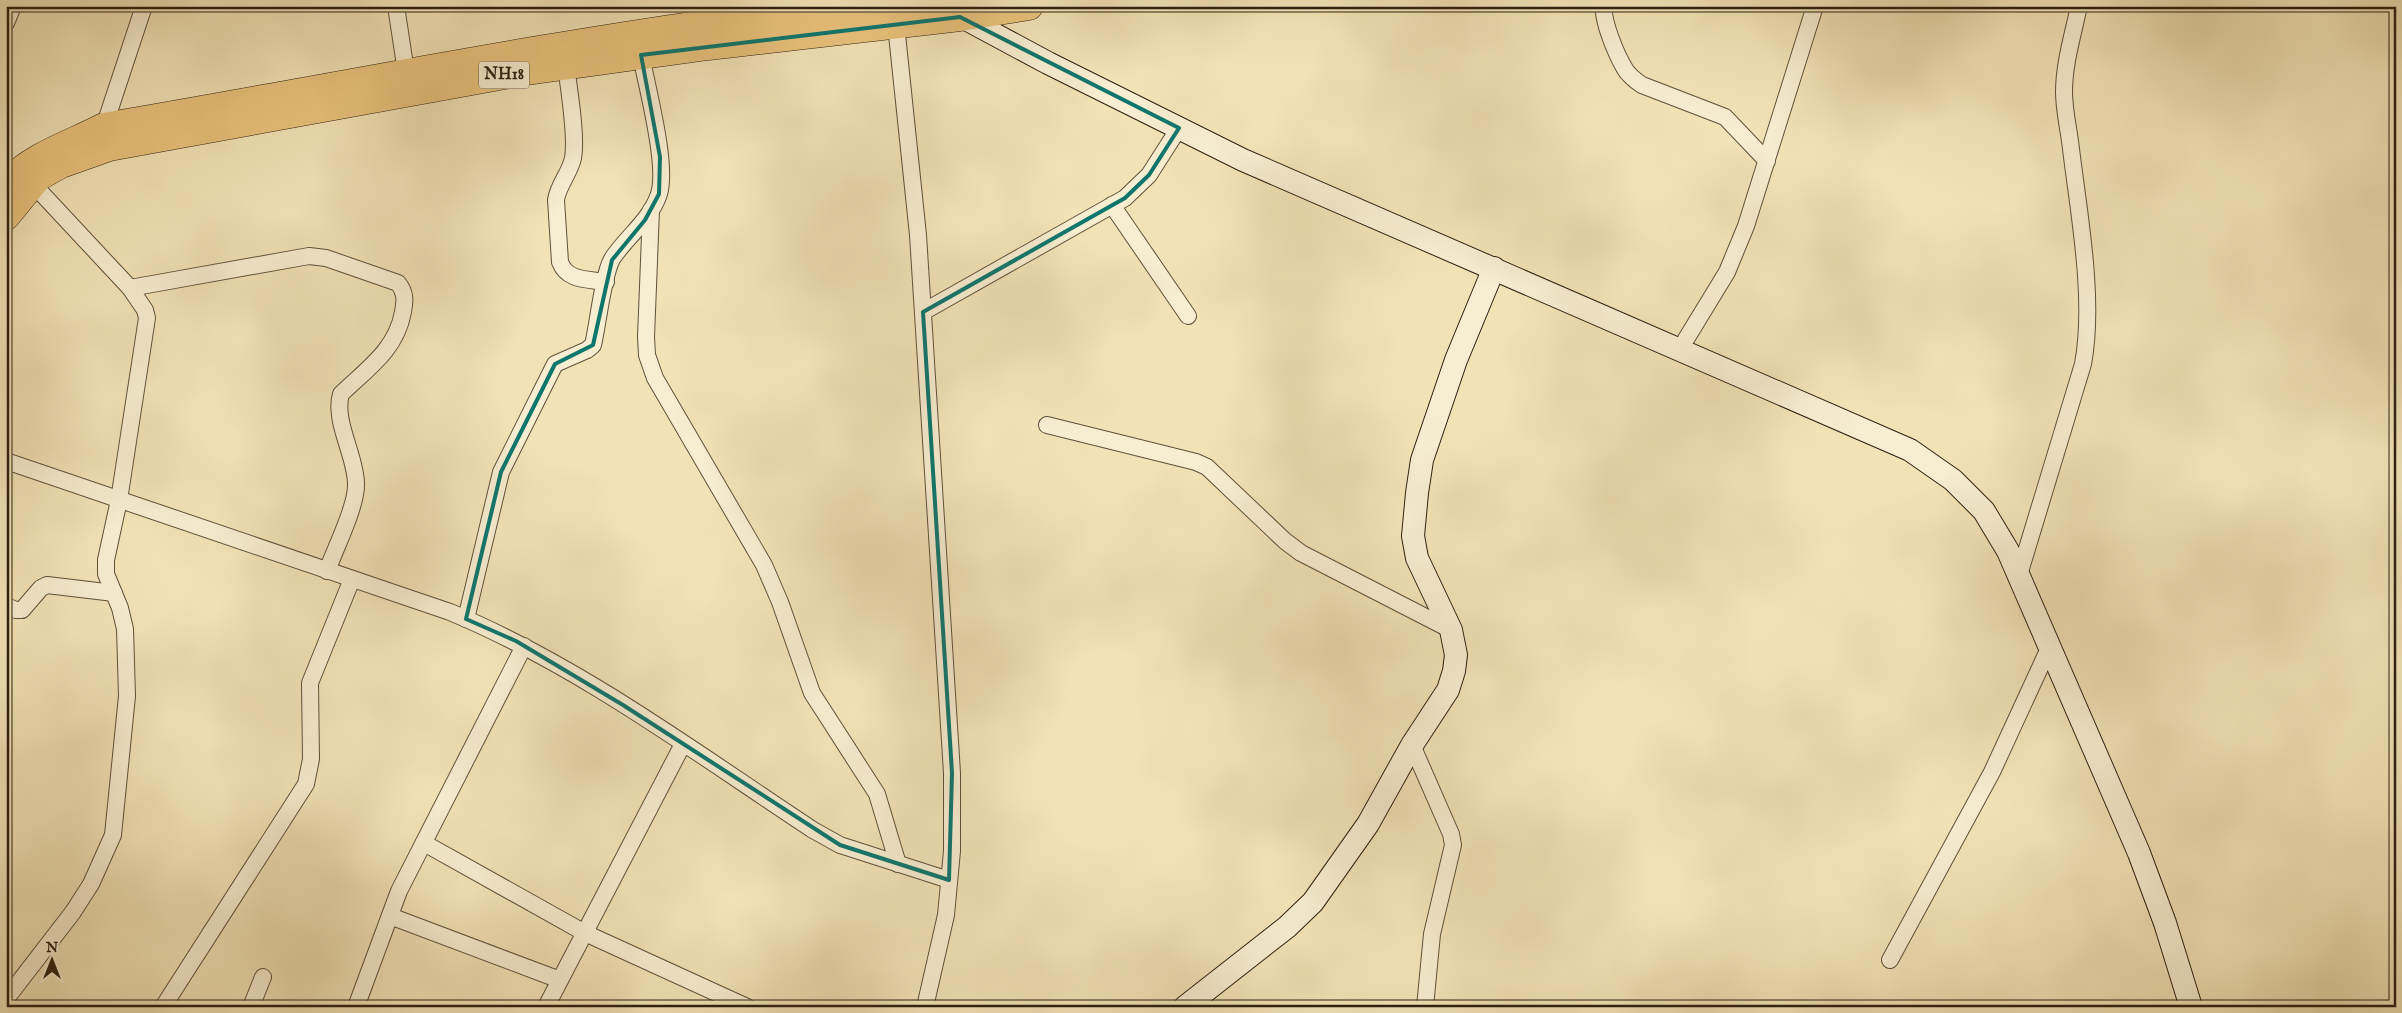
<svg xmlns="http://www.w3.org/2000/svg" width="2402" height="1013" viewBox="0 0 2402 1013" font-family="'IM FELL English',serif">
<rect width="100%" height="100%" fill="#f2e3b7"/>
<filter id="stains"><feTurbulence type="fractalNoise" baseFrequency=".004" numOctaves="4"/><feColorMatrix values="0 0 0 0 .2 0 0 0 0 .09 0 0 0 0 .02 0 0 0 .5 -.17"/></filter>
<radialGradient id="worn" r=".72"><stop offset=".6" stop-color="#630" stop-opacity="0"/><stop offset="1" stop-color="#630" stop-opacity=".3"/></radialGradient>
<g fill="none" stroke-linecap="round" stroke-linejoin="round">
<defs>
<g id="street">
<polyline points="396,6 406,72"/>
<path d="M1604,6C1602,21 1617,56 1625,69C1629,76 1636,81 1642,85L1725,117L1767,161"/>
<polyline points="6,23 13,6"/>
<polyline points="896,25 918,235 952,773 952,851 946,915 925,1007"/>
<path d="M566,66C569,90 577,136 573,158C570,173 558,185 556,200L560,262C567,281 587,279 606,282"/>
<polyline points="104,127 144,6"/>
<polyline points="1112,205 1188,316"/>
<polyline points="651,210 646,337 647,355 655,378 764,565 780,602 812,693 877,794 898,864"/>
<path d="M130,288L309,256L326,258L398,283C406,293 405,301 403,312C396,350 368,368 341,394C333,421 356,456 356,484C357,505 335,549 327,571"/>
<polyline points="923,312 1125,198 1149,175 1179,128"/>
<polyline points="1680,349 1727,272 1746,226 1815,6"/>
<polyline points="1047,425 1196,462 1207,467 1285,541 1301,553 1451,630"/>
<path d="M6,461L450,612C580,666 696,753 813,830L840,845L949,880"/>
<path d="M2019,575L2083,364C2095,299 2079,215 2071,149C2069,130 2064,111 2064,92C2064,63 2073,35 2079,6"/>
<polyline points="6,606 16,610 22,610 41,588 47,585 114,593"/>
<path d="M466,619L501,472L555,364L587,350L593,345C598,324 603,275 612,259C626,237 650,221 659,194C668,165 647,88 641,55"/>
<polyline points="1412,745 1451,834 1453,845 1432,934 1425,1007"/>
<polyline points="424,843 585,933 747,1007"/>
<polyline points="390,916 560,980"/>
<polyline points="1890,960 1992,772 2050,646"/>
<polyline points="6,999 73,912 91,884 113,835 127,696 125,629 120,608 106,574 106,560 119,500 147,318 145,310 130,288 32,183"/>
<polyline points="163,1007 306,784 311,759 310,683 352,579"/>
<polyline points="251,1007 263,977"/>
<polyline points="356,1007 399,891 524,646"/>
<polyline points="546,1007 683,744"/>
</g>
<g id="secondary">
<polyline points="953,12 1048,63 1243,160 1910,450 1953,480 1984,511 2008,551 2139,853 2165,923 2191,1007"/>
<polyline points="1185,1007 1287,927 1313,902 1368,824 1412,745 1448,690 1454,671 1456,655 1451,630 1417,558 1413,536 1417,493 1422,460 1456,360 1494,268"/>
</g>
<g id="highway">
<path d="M6,183C38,153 67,146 104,127C316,91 527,48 740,19C782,13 825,10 868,6"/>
<polyline points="6,216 38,177 61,164 109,147 527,71 708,46 960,17 1029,6"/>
</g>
</defs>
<use href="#street" stroke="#5e513a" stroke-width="18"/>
<use href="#secondary" stroke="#2c2011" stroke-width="24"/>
<use href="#highway" stroke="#2c2011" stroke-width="29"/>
<use href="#street" stroke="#f7edd0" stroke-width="16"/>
<use href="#secondary" stroke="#f7edd0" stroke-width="22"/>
<use href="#highway" stroke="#e9c27c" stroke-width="28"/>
</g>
<path fill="none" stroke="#0f766e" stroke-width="4" stroke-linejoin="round" d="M960,17L1179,128L1149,175L1125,198L923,312L952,773L949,880L840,845L623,705L516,641L466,619L501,472L555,364L593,345L612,260L645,220L659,194L660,157L641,55Z"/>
<g text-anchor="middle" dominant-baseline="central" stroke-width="4" stroke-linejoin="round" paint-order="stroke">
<rect fill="#f7edd0" stroke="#695e4a" stroke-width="1" x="479" y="61.5" width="50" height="27" rx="4"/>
<g font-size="16" font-weight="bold" fill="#2c2011">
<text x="504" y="75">NH18</text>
</g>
</g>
<rect width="2402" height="1013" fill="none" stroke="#f2e3b7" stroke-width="25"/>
<rect x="8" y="8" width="2387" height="998" fill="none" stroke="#2c2011" stroke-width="2.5"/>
<rect x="12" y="12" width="2377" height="988" fill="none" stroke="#2c2011"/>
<g transform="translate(52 960)" stroke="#f7edd0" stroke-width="4" paint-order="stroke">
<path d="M0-4L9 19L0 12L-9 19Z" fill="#2c2011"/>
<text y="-8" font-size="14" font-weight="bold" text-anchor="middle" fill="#2c2011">N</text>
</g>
<rect width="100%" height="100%" filter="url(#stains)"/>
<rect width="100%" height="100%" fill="url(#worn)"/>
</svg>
